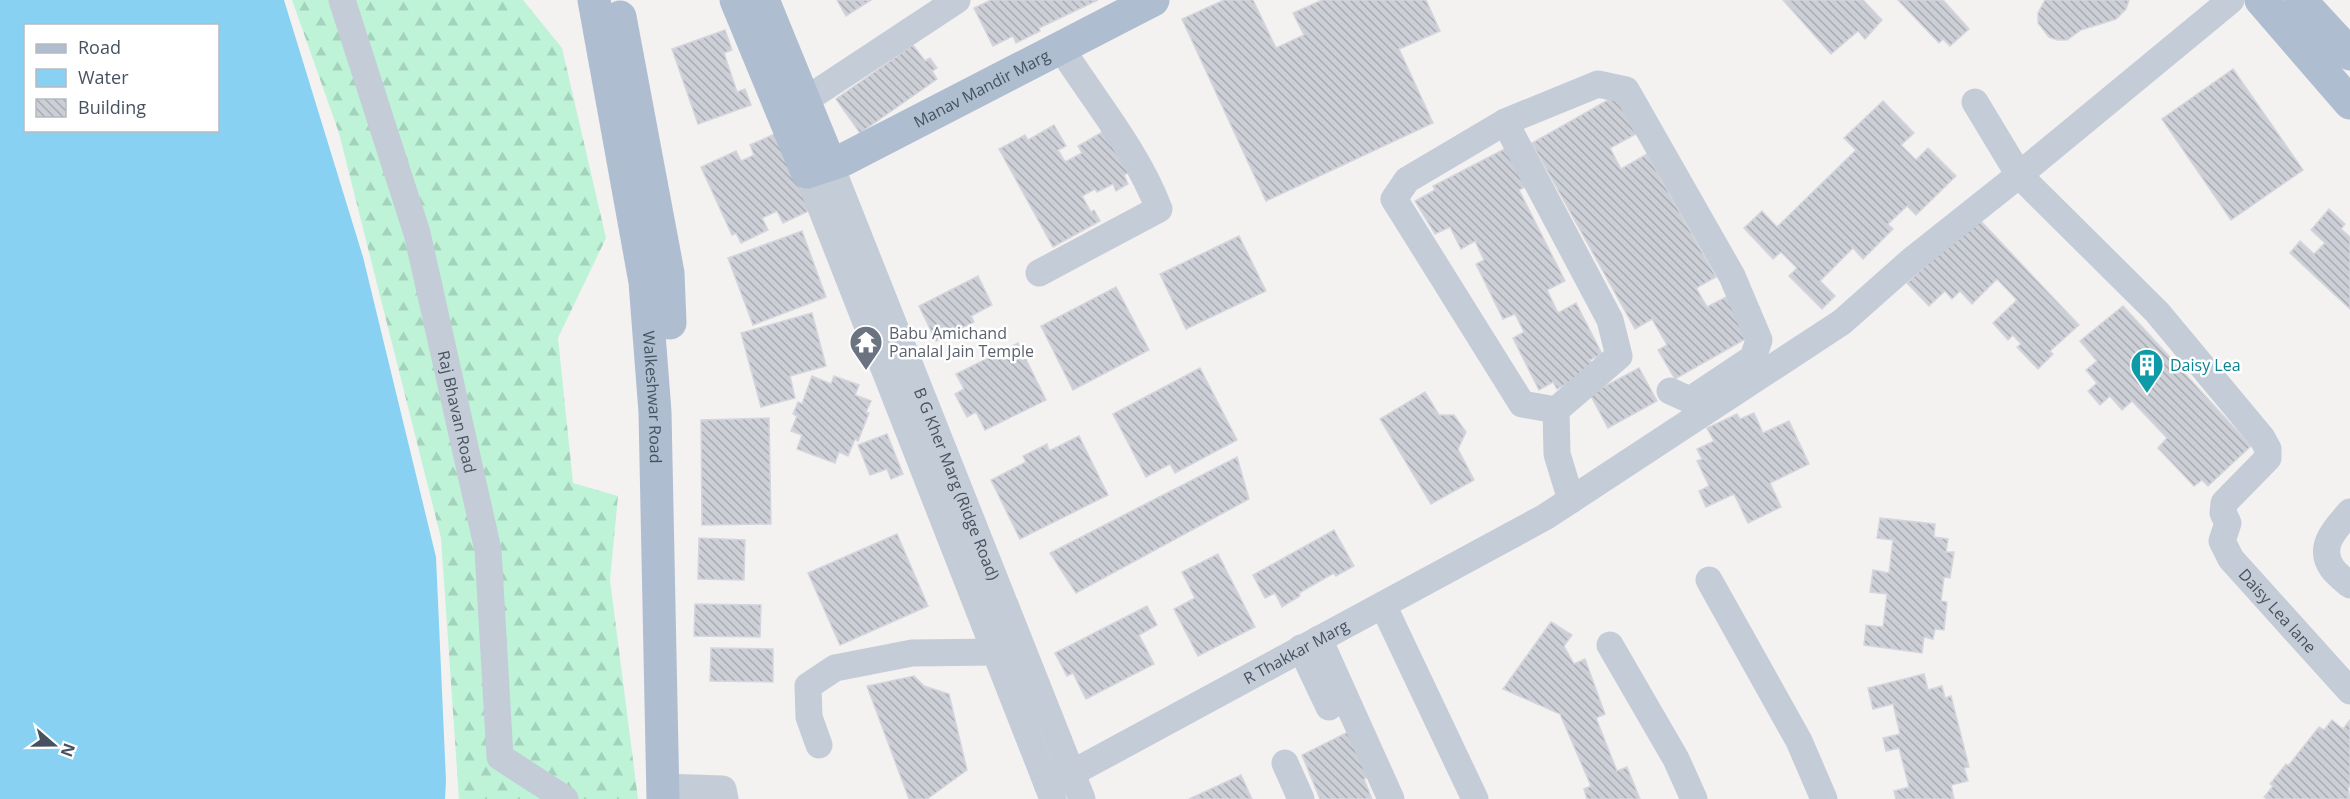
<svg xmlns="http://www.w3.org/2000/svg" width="2350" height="799" viewBox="0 0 2350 799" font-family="'Open Sans',sans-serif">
<defs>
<pattern id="forest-firs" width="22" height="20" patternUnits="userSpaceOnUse" patternTransform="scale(1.5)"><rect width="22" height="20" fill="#bef3d8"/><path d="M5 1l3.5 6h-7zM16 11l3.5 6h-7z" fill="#a5d2bc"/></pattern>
<pattern id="building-back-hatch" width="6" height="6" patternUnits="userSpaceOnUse" patternTransform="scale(1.5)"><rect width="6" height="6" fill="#cdcfd7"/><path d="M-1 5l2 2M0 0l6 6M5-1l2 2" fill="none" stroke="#a8abb2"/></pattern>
</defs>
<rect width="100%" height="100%" fill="#f4f1f1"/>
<polygon fill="url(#forest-firs)" points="292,0 523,0 562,48 606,238 558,338 573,483 618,496 610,580 638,799 459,799 441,538 339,133"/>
<path fill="#88d1f3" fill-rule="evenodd" d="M0,0H284L363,257L436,557L446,781L445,799H0ZM26,26H218V130H26Z"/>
<g fill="url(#building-back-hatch)" stroke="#d5d6dd" stroke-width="1.5">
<polygon points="837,0 871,0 846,16"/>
<polygon points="991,0 1098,0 1039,28 1040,31 1016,43 1013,36 993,46 974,8"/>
<polygon points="1224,0 1253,0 1276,48 1304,35 1293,13 1322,0 1426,0 1440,31 1399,49 1433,123 1266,201 1182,19"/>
<polygon points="1783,0 1863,0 1882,20 1865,39 1858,31 1831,54"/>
<polygon points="1898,0 1943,0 1969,29 1950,46 1943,39 1939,43"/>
<polygon points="2045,0 2129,0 2126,9 2116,19 2081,30 2067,40 2057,40 2049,37 2038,23 2038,13"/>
<polygon points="725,30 732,50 724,53 737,92 745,89 751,105 698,124 672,49"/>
<polygon points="913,45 925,61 930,58 937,68 932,71 937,79 860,133 836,99"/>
<polygon points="2233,69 2303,170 2231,220 2162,119"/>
<polygon points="1615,96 1636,134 1610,148 1621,169 1647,154 1716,277 1696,288 1707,307 1726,297 1749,337 1675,379 1658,350 1667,345 1652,319 1635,329 1532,143"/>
<polygon points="1883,101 1914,133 1901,145 1916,160 1928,148 1956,176 1916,215 1907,206 1888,224 1893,229 1863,259 1853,248 1820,281 1835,296 1822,309 1789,276 1797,268 1781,252 1773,259 1744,228 1762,211 1777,227 1856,150 1844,138"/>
<polygon points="1054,125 1066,146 1058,150 1065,162 1082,153 1078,146 1104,131 1130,172 1124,175 1128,184 1116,191 1113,184 1097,192 1095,189 1082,196 1091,212 1094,210 1100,221 1053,247 999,149 1025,135 1028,140"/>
<polygon points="777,133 811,210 783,223 777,211 762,218 768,230 741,243 736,233 732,235 701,167 736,151 741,161 754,155 750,145"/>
<polygon points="1514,144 1533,183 1519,190 1565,281 1547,290 1558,313 1576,303 1602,354 1590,360 1595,369 1557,389 1553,382 1539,390 1513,338 1524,332 1515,314 1503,319 1476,264 1484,260 1475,241 1461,249 1450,227 1435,234 1415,201 1435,190 1433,186"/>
<polygon points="2329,209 2345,224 2341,229 2350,237 2350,309 2290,253 2300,241 2314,254 2325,243 2311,230"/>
<polygon points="1977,217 2079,325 2050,351 2053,354 2038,369 2017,347 2021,344 2013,335 2008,340 1993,323 2017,300 1997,279 1972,304 1960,291 1952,299 1945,291 1929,306 1907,283"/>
<polygon points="802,231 826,297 753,325 728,258"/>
<polygon points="1239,236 1266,291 1186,329 1160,274"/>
<polygon points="978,276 992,305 971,316 974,322 936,341 919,306"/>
<polygon points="1116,287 1149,350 1073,390 1041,326"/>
<polygon points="2123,306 2251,446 2208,486 2202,480 2194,486 2158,448 2167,438 2132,401 2122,410 2110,396 2100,405 2088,391 2097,383 2086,370 2097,361 2080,341"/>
<polygon points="812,313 826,366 790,376 795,398 761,407 741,333"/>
<polygon points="1018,343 1046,400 985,430 976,412 967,417 955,394 964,389 956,374"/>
<polygon points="1200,368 1237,440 1175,473 1170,464 1146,477 1113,414"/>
<polygon points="1639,368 1657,401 1608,428 1590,394"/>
<polygon points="812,376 831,384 834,376 859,385 855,395 871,401 866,412 869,413 858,441 855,439 848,456 839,452 835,463 797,449 802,435 791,431 797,416 793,414 798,402 802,404"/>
<polygon points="1425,392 1439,415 1454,415 1466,432 1458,449 1474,480 1431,504 1380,419"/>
<polygon points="1754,413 1763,433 1789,421 1809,464 1770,483 1781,507 1748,523 1734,494 1706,507 1699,491 1709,486 1697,461 1702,459 1697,449 1714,441 1707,428 1737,414 1740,419"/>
<polygon points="769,418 771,524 702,525 701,420"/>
<polygon points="887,434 903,474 891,479 887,469 870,475 858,445"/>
<polygon points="1079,436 1108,495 1020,539 991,480 1026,462 1023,456 1047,444 1049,451"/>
<polygon points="1237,457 1249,499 1076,593 1050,553"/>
<polygon points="1880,518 1935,524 1934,537 1948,539 1946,552 1954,552 1950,578 1944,577 1941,601 1947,602 1944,630 1935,629 1933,639 1924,637 1922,653 1864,645 1866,625 1883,627 1887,594 1870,592 1873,570 1889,573 1893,540 1877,538"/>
<polygon points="1334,530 1354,566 1336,576 1334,573 1299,593 1300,596 1282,607 1275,593 1265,598 1253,575"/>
<polygon points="897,534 928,606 840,645 808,573"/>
<polygon points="699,538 745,540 744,580 698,579"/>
<polygon points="1218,554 1255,627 1198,656 1174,609 1195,598 1182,572"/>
<polygon points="695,604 761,605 760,637 694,636"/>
<polygon points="1147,606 1157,625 1139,635 1154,664 1086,699 1073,673 1067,676 1055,653"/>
<polygon points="1551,622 1572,635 1564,646 1574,664 1585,659 1605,714 1596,718 1617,771 1627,767 1640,799 1587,799 1584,789 1591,786 1560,714 1503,689"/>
<polygon points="711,648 773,649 773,682 710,681"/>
<polygon points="1924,674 1928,690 1942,686 1945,698 1951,696 1969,767 1964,768 1968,781 1951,785 1954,799 1896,799 1894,791 1909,787 1899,748 1886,751 1883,738 1900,734 1893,704 1873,709 1868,688"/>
<polygon points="914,676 924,686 949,694 967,770 927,799 909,799 867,686"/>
<polygon points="2332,720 2343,729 2350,720 2350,786 2348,788 2350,799 2267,799 2264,797 2273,786 2270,784 2286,764 2288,766 2319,727 2324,730"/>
<polygon points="1350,731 1369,776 1364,779 1372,799 1320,799 1302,755"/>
<polygon points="1241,775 1252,799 1189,799"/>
</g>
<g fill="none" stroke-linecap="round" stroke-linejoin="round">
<g stroke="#c4ccd7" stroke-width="27">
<path id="s1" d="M342,0L417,233L488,550L500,757L565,799"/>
<polyline points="804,101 957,0"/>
<path id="s2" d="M1975,102L2019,175L2157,312L2262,438L2268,449V458L2224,503L2223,513L2228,523L2222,541L2231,559L2350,691"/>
<polyline points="1505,122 1598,84 1626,90 1732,276 1759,340 1753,358 1690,400 1670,391"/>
<path id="s3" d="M830,164L1082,799"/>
<polyline points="807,172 1053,799"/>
<path d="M1039,273L1159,209C1137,151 1094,100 1061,48"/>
<polyline points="1556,410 1522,404 1394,199 1407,180 1505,122 1610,320 1619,356 1556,410 1557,454 1571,500"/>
<path d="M2350,512C2336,528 2317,546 2332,568C2336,574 2344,580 2350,585"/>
<polyline points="1709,580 1799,741 1824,799"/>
<polyline points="1383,605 1475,799"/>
<polyline points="1319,639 1391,799"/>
<polyline points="1610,645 1676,759 1694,799"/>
<polyline points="1301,648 1329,707"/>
<polyline points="819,745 809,717 808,686 835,668 912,653 995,652"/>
<polyline points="1285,763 1301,799"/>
<path id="s4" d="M1047,784L1072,773L1545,517L1842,322L1912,260L2019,175L2231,0"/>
<polyline points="663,787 723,789 725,799"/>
</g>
<g stroke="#afbdd1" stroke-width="33">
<path id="s5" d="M594,0L645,282L655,412L663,799"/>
<path id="s6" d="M736,0L807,172L843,160L1153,0"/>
<polyline points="763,0 830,164"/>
<polyline points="2261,0 2350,103"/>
<polyline points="2300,0 2350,54"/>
<polyline points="620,17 668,273 670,323"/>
</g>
</g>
<defs>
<symbol id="temple-pin" viewBox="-11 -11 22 30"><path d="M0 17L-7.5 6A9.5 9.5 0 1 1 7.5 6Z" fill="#6b7280" stroke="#fff"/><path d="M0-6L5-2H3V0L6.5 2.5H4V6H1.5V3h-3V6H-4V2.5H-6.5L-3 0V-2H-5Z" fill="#fff"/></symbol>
<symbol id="building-pin" viewBox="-11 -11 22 30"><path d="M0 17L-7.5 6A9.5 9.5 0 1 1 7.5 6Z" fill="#0f9aa8" stroke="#fff"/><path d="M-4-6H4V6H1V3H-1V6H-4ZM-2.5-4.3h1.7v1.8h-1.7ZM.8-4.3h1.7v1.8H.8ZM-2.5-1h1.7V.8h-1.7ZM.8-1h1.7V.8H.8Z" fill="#fff"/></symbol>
</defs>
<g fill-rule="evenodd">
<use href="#temple-pin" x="847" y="323" width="38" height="52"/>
<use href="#building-pin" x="2128" y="346" width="38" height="52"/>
</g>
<g text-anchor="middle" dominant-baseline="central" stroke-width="5" stroke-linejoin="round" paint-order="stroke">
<g font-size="16" fill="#475260" stroke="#fff">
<text stroke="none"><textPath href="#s6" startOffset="380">Manav Mandir Marg</textPath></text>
<text stroke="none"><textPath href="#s5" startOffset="402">Walkeshwar Road</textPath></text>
<text stroke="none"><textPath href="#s1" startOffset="428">Raj Bhavan Road</textPath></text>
<text stroke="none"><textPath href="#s3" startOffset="344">B G Kher Marg (Ridge Road)</textPath></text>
<text stroke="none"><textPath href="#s2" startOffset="658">Daisy Lea lane</textPath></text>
<text stroke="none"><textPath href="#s4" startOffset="282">R Thakkar Marg</textPath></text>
</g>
<g font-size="16" fill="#5b616d" stroke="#fff" text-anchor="start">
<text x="889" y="333">Babu Amichand<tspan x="889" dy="18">Panalal Jain Temple</tspan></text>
</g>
<g font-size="16" fill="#0d838f" stroke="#fff" text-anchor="start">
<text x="2170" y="365">Daisy Lea</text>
</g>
</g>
<rect x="24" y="24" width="195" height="108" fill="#ffffff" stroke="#b5babf" stroke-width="1.5"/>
<rect x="36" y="44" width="30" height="9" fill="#afbdd1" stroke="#b5babf" stroke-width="1.5"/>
<text x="78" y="54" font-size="18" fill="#475260">Road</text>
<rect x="36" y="69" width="30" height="18" fill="#88d1f3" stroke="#b5babf" stroke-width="1.5"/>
<text x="78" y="84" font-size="18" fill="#475260">Water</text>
<rect x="36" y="99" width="30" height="18" fill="url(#building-back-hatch)" stroke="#b5babf" stroke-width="1.5"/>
<text x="78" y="114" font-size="18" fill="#475260">Building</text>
<g transform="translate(54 745) rotate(110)" stroke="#ffffff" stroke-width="4.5" paint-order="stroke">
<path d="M0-4.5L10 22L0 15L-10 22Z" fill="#475260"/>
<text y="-9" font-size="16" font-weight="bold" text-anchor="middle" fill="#475260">N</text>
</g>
</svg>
